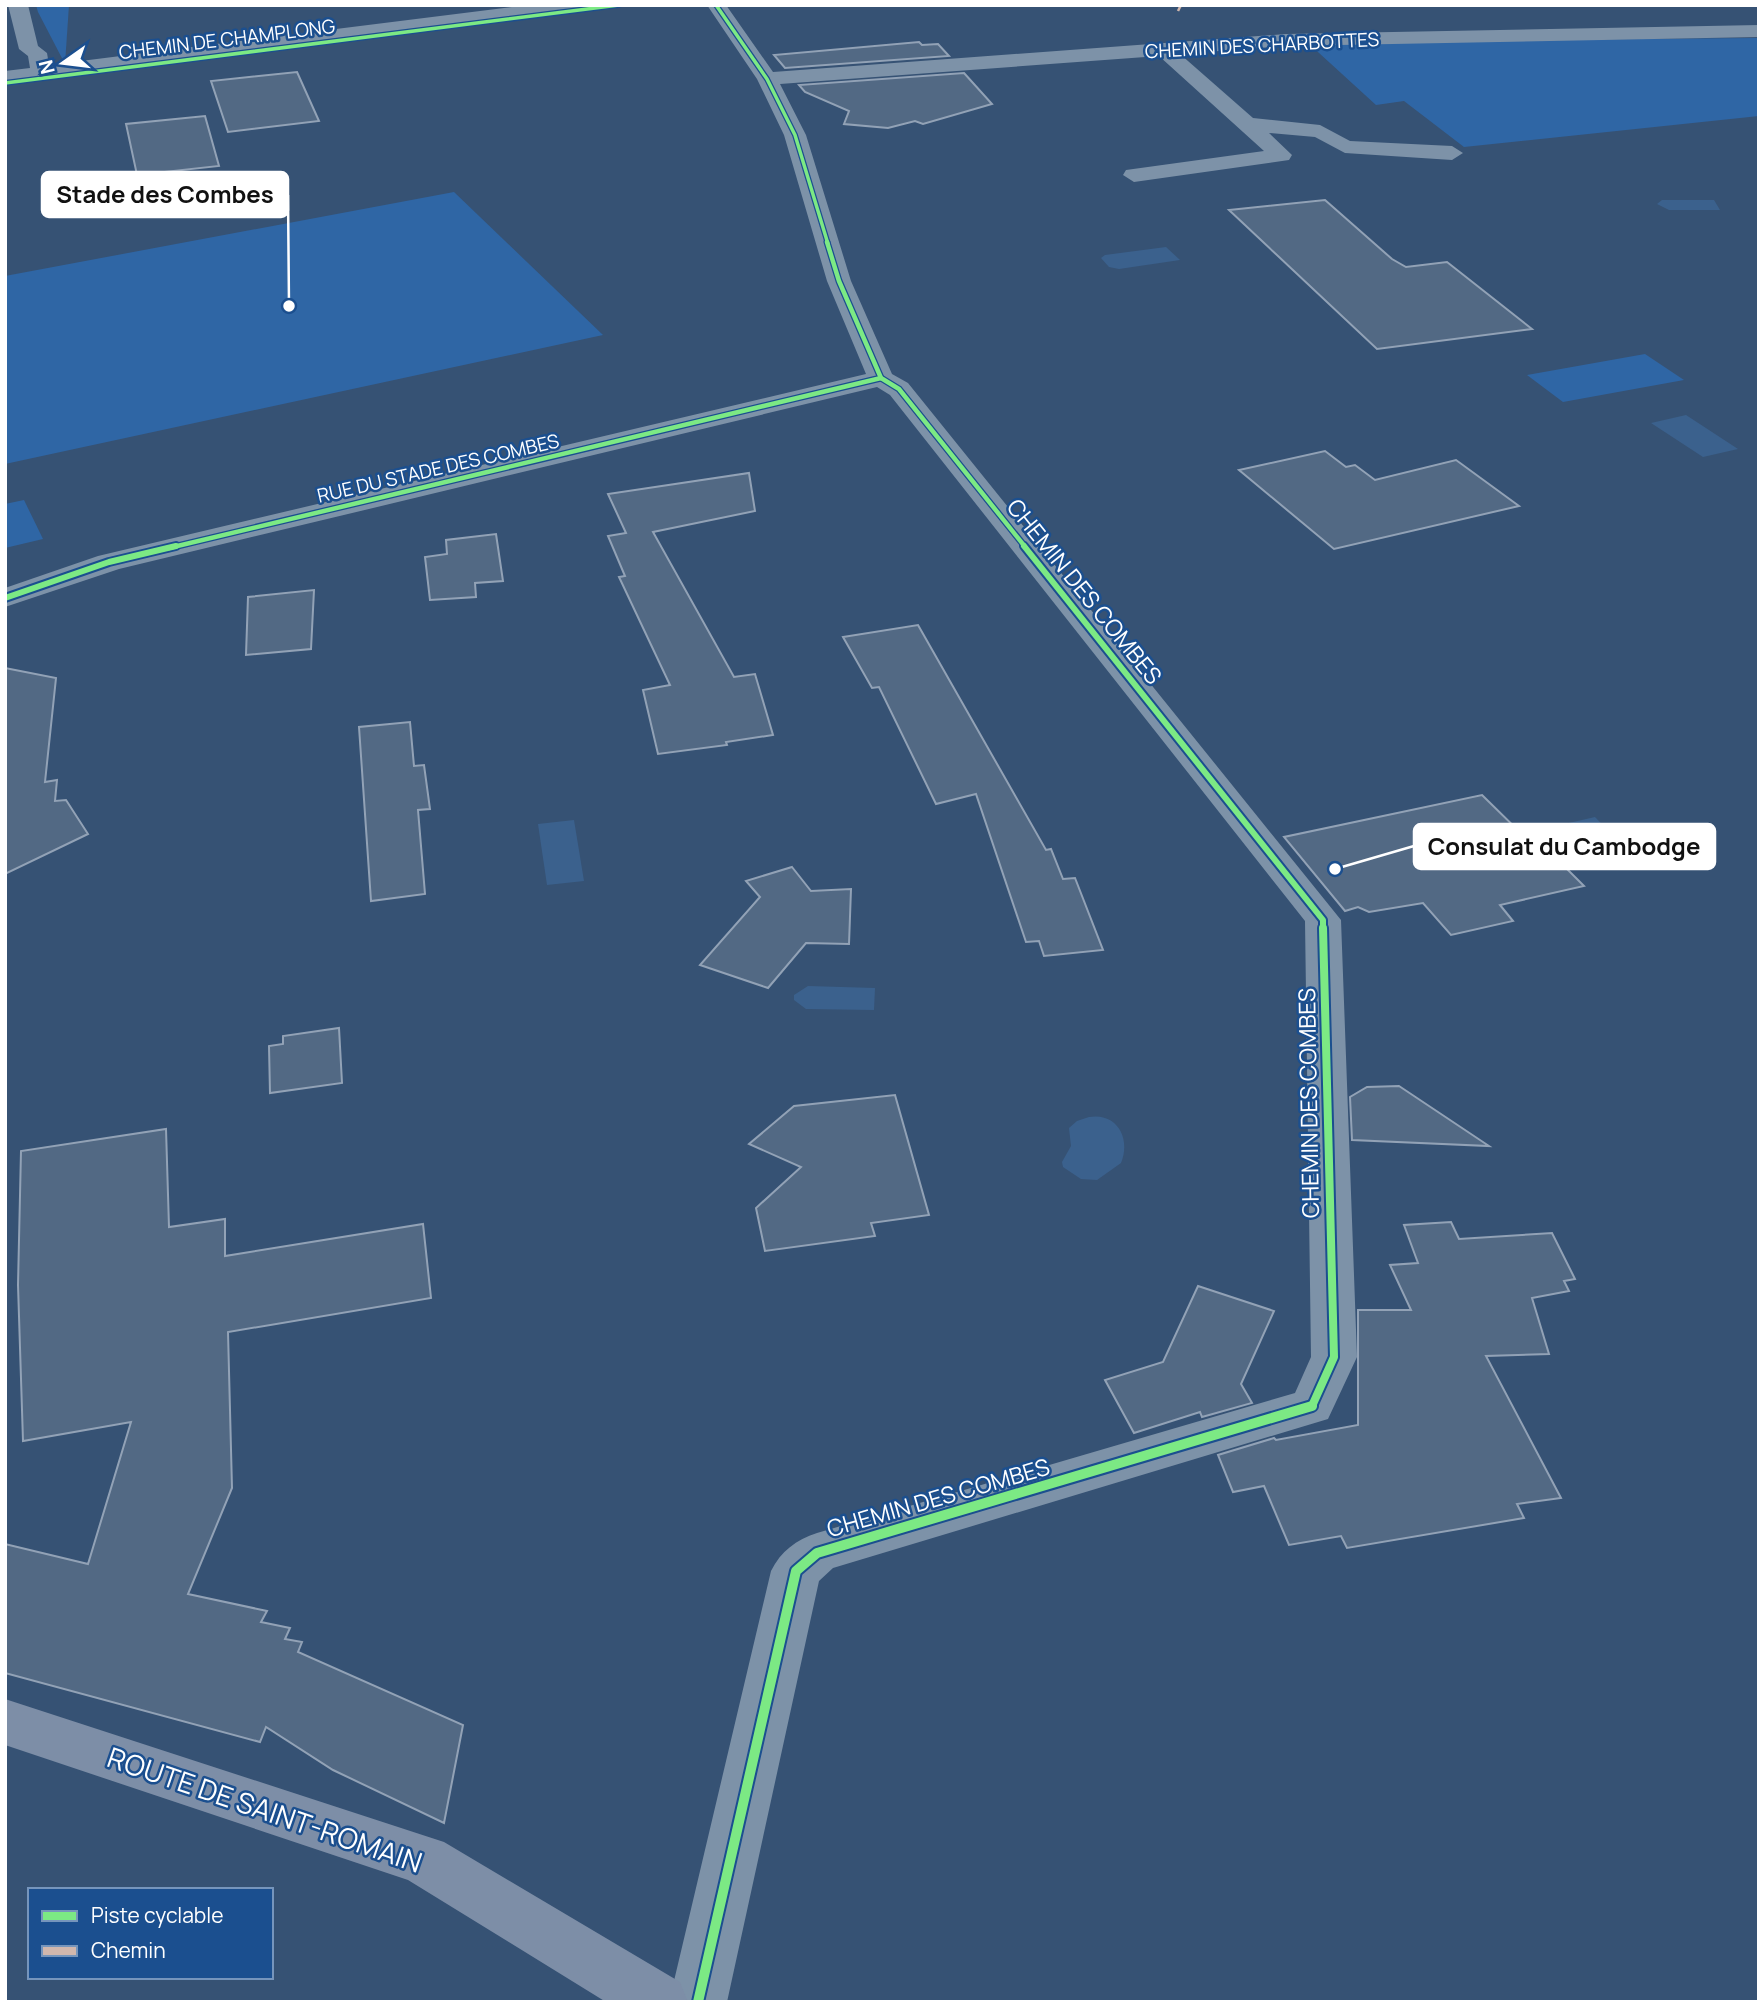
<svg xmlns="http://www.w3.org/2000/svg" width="1764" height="2007" viewBox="0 0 1764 2007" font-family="Manrope,sans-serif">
<rect width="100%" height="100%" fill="#365274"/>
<g fill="#2f66a5">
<polygon points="36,5 69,5 65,64 38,12"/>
<polygon points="1759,38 1759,116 1464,147 1404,101 1376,105 1307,42"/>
<polygon points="454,192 603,335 5,464 5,276"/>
<polygon points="1645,354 1684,380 1563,402 1527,375"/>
<polygon points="24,500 43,539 5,548 5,504"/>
</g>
<g fill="#3b618d">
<polygon points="1662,200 1714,200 1720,210 1669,210 1657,204"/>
<polygon points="1166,247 1180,260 1119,269 1109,267 1101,258 1105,255"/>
<polygon points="1686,415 1738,449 1703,457 1651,423"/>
<polygon points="1595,817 1636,860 1602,868 1560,825"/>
<polygon points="574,820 584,881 547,885 538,824"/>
<polygon points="808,986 875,988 874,1010 806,1009 794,1000 794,995"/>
<path d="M1089,1117C1118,1112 1131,1140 1121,1163L1097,1180L1081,1179L1063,1167L1062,1162L1071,1146L1069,1128L1077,1121Z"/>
</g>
<g fill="#526984" stroke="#92a2b6" stroke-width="2">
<polygon points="919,42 922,45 938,44 949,56 785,68 774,55"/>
<polygon points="297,72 319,121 228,132 211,81"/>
<polygon points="964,73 992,104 923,124 915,121 888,128 844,124 849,111 805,92 799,85"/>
<polygon points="205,116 219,166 137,175 126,124"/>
<polygon points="1325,200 1392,259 1406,267 1447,262 1532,329 1377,349 1229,210"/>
<polygon points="1325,451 1346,467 1355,465 1375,480 1456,460 1519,506 1334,549 1239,470"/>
<polygon points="749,473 755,511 653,532 734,677 755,674 773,735 726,742 727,745 658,754 643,690 670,685 619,577 625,576 608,536 626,533 608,494"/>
<polygon points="496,534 503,581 475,583 476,597 430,600 425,557 447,554 446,540"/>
<polygon points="314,590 311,649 246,655 248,597"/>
<polygon points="918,625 1046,850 1051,849 1063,879 1075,878 1103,950 1044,956 1039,941 1026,942 976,794 936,804 879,687 872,688 843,637"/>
<polygon points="5,668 56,678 45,782 57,780 55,801 66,800 88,834 5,874"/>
<polygon points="410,722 414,766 424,765 430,809 418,810 425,894 371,901 359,727"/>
<polygon points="1482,795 1535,847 1543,845 1584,886 1500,905 1513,921 1451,935 1423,903 1369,912 1358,907 1345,911 1284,837"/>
<polygon points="792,867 811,891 851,889 849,944 806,943 768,988 700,965 760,897 746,881"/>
<polygon points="339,1028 342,1083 270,1093 269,1046 283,1044 283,1036"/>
<polygon points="1399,1086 1489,1146 1352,1140 1350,1097 1367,1087"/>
<polygon points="895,1095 929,1215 871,1223 875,1236 765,1251 756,1208 801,1167 749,1144 794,1106"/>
<polygon points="166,1129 169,1227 225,1219 225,1256 423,1224 431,1298 228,1332 232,1488 188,1594 267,1611 261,1622 290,1628 285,1639 302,1642 298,1652 463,1725 444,1823 333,1770 266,1727 260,1742 5,1673 5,1544 88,1564 131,1422 23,1441 18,1285 21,1151"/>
<polygon points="1451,1222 1459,1239 1552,1233 1575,1279 1564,1281 1569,1291 1532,1298 1549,1354 1486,1356 1561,1498 1517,1504 1524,1518 1347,1548 1341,1536 1289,1545 1264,1486 1233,1492 1218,1455 1274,1438 1276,1440 1358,1425 1358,1310 1411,1310 1390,1265 1418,1263 1404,1225"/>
<polygon points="1198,1286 1274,1311 1241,1384 1252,1403 1202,1417 1200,1412 1134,1433 1105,1380 1163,1362"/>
</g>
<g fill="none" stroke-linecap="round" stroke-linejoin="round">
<g fill="#7d92a8" fill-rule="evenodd">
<polygon points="8,5 28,5 38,46 47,53 49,65 527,5 583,5 574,11 5,83 5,71 30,68 28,56 19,49"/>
<path d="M707,5H726L773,72L1286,34L1759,25V37L1286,46L1180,54L1253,118L1320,125L1350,141L1452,146L1463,153L1452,160L1345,153L1315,137L1269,133L1292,155L1289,160L1134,182L1123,175L1126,170L1264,151L1159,56L780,84L806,135L851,281L892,374L908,383L1341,920L1357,1357L1328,1419L833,1568L819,1581L727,2002H669L771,1571C781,1551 796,1540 817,1533L1295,1393L1311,1357L1305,921L890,395L877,387L119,569L5,607V588L98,556L866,374L827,281L784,135L757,79Z"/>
</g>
<polygon fill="#7d8ea7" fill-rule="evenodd" points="5,1699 444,1842 680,1982 688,2002 606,2002 408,1880 5,1745"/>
<polyline stroke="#d1b7ad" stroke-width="2.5" stroke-dasharray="6 2.5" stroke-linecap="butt" points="1178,11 1181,5"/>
<defs>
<g id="cycleway-far4">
<polyline points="716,5 767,79 795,135 828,244"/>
<polyline points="5,83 619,5"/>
</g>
<g id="cycleway-far3">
<polyline points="827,242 839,281 881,378 899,389 1026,548"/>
<polyline points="169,548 881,378"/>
</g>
<g id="cycleway-far2">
<polyline points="1024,546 1323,920 1323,929"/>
<polyline points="5,598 109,562 176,546"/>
</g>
<polyline id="cycleway-far1" points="1306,1408 1312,1406 1334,1357 1323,928"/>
<polyline id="cycleway" points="698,2002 796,1571 817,1553 1312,1406"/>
</defs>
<use href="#cycleway-far4" stroke="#1b4f8f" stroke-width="6"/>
<use href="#cycleway-far3" stroke="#1b4f8f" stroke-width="7"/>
<use href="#cycleway-far2" stroke="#1b4f8f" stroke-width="10"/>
<use href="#cycleway-far1" stroke="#1b4f8f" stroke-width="12"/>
<use href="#cycleway" stroke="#1b4f8f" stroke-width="14"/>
<use href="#cycleway-far4" stroke="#7ce984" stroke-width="3.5"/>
<use href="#cycleway-far3" stroke="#7ce984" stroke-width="4.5"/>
<use href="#cycleway-far2" stroke="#7ce984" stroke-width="6"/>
<use href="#cycleway-far1" stroke="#7ce984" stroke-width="8"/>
<use href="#cycleway" stroke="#7ce984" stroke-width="10"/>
</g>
<g text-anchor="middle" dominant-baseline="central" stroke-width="5" stroke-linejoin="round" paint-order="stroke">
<g font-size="19" fill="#fff" stroke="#1b4f8f">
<text transform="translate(227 39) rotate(-7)">CHEMIN DE CHAMPLONG</text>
<text transform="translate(1262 45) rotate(-3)">CHEMIN DES CHARBOTTES</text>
<text transform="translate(438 468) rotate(-13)">RUE DU STADE DES COMBES</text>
</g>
<g font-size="23" fill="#fff" stroke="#1b4f8f">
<text transform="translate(1085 591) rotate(51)">CHEMIN DES COMBES</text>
<text transform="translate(1308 1103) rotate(-91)">CHEMIN DES COMBES</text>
<text transform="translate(938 1497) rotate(-16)">CHEMIN DES COMBES</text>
</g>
<g font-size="28" fill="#fff" stroke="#1b4f8f">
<text transform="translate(265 1809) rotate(19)">ROUTE DE SAINT-ROMAIN</text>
</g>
</g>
<path fill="none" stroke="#fff" stroke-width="2.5" d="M289 306L288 195M1335 869L1414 846"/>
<g fill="#fff" stroke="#1b4f8f" stroke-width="2.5">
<circle cx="289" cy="306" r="7"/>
<circle cx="1335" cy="869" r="7"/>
</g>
<g fill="#fff" stroke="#fff" stroke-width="2.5">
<rect x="42" y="172" width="246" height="45" rx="7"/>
<rect x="1414" y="824" width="301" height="45" rx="7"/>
</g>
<g font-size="24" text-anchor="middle" font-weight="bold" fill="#111">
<text x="165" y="203">Stade des Combes</text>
<text x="1564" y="855">Consulat du Cambodge</text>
</g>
<rect width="1764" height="2007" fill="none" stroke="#ffffff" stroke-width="14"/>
<rect x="28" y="1888" width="245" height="91" fill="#1b4f8f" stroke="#7695bc" stroke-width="2"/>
<rect x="42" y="1911" width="35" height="10" fill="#7ce984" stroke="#7695bc" stroke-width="2"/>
<text x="91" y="1923" font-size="21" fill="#ffffff">Piste cyclable</text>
<rect x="42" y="1946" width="35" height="10" fill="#d1b7ad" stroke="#7695bc" stroke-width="2"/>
<text x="91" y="1958" font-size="21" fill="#ffffff">Chemin</text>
<g transform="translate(63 63) rotate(256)" stroke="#1b4f8f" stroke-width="5" paint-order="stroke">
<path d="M0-5L12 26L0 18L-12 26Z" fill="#ffffff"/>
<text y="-10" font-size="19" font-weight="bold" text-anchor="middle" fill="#ffffff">N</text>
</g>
</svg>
